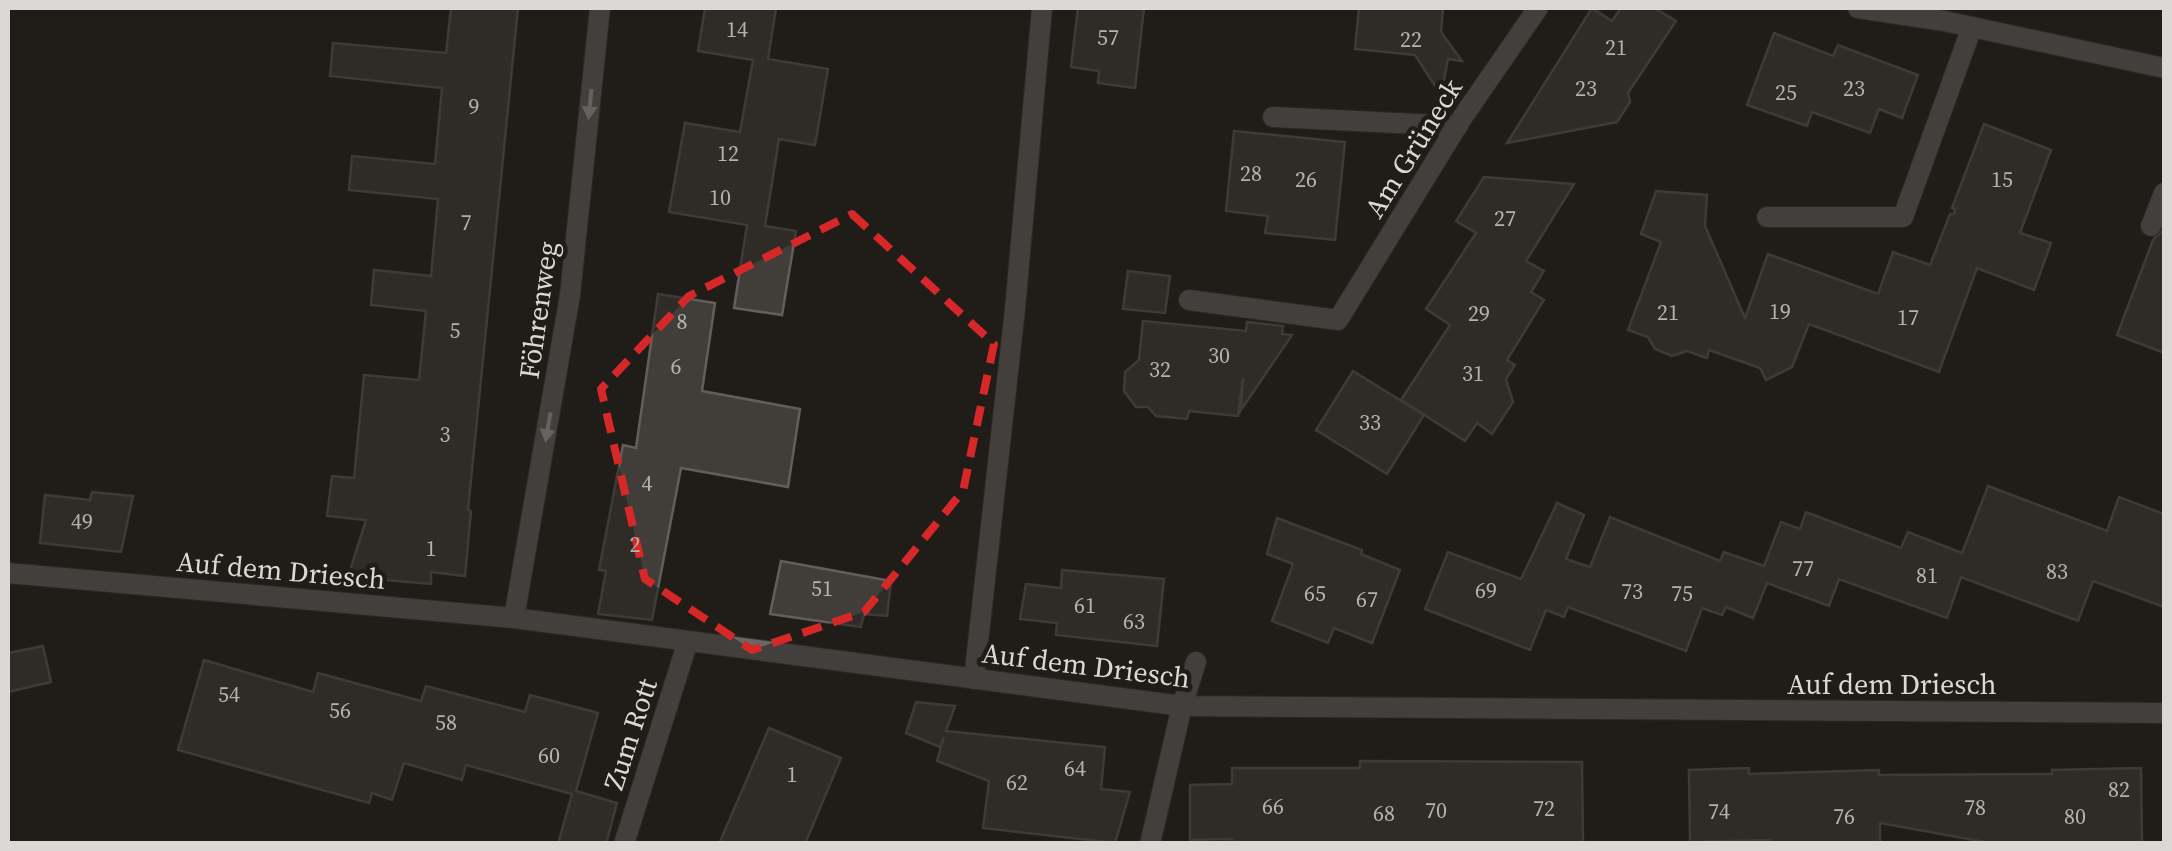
<svg xmlns="http://www.w3.org/2000/svg" width="2172" height="851" viewBox="0 0 2172 851" font-family="'Source Serif 4',serif">
<rect width="100%" height="100%" fill="#201d19"/>
<g fill="#413e39" stroke="#625f5a" stroke-width="2.5">
<polygon points="451,8 518,8 468,510 471,511 465,576 431,572 431,584 348,577 366,520 327,516 332,476 354,478 364,375 419,380 426,311 371,305 374,270 431,276 438,199 349,190 352,156 435,164 442,88 330,76 333,43 446,53"/>
<polygon points="705,8 776,8 768,59 828,69 815,145 779,139 765,226 796,231 782,315 734,308 747,225 669,212 685,123 740,132 753,60 698,51"/>
<polygon points="1078,8 1144,8 1135,88 1098,83 1099,71 1071,67"/>
<polygon points="1359,8 1443,8 1441,32 1462,61 1448,59 1441,95 1415,55 1355,49"/>
<polygon points="1592,8 1612,21 1621,8 1654,8 1676,21 1628,93 1630,102 1617,122 1507,143"/>
<polygon points="1774,33 1833,56 1838,45 1918,75 1902,118 1879,109 1870,133 1812,112 1807,126 1747,105"/>
<polygon points="1984,124 2051,150 2020,233 2051,243 2034,290 1977,268 1939,372 1809,324 1792,367 1766,380 1760,368 1709,350 1707,358 1687,351 1672,356 1655,349 1648,337 1628,330 1661,242 1641,234 1656,191 1707,195 1705,226 1745,318 1768,254 1878,294 1893,252 1930,265 1950,214 1954,214 1955,209 1952,208"/>
<polygon points="1234,131 1345,142 1335,240 1265,233 1268,216 1226,211"/>
<polygon points="1484,177 1574,184 1526,261 1544,271 1531,292 1544,300 1507,360 1515,365 1506,379 1513,402 1492,434 1477,423 1465,441 1401,400 1450,325 1426,309 1476,233 1456,221"/>
<polygon points="2164,229 2164,353 2117,335 2153,240"/>
<polygon points="1128,271 1170,276 1165,313 1123,309"/>
<polygon points="658,294 715,303 702,391 800,409 788,487 681,468 652,620 598,614 606,571 599,570 623,445 636,448"/>
<polygon points="1143,321 1246,331 1247,322 1283,326 1282,334 1292,335 1241,410 1243,378 1238,416 1189,411 1187,419 1156,416 1148,407 1136,407 1124,391 1125,372 1139,360"/>
<polygon points="1353,371 1424,415 1387,474 1316,430"/>
<polygon points="1988,486 2107,531 2119,497 2164,514 2164,607 2093,581 2078,621 1961,577 1947,618 1839,579 1829,606 1767,583 1753,618 1726,607 1722,615 1702,608 1686,651 1568,607 1564,617 1546,610 1530,650 1425,609 1448,552 1521,579 1557,503 1584,515 1566,559 1590,567 1610,517 1720,561 1724,552 1764,566 1781,522 1800,529 1806,512 1901,548 1908,532 1962,553"/>
<polygon points="92,492 133,496 121,552 40,543 45,495 90,500"/>
<polygon points="1277,518 1362,550 1361,554 1400,570 1372,643 1334,628 1328,643 1272,621 1293,564 1267,554"/>
<polygon points="781,561 891,581 887,616 864,614 861,627 770,614"/>
<polygon points="1062,570 1164,579 1157,646 1056,635 1057,623 1020,619 1026,584 1061,588"/>
<polygon points="43,646 51,682 8,692 8,653"/>
<polygon points="204,660 313,692 318,673 421,701 426,686 525,712 530,695 598,713 576,791 617,803 606,844 558,844 572,794 466,765 462,780 404,763 392,800 372,793 369,803 178,750"/>
<polygon points="916,702 955,706 946,731 1105,747 1101,789 1130,792 1115,843 983,828 989,781 937,761 944,737 940,747 906,733"/>
<polygon points="769,728 841,758 805,844 719,844"/>
<polygon points="1360,761 1582,762 1583,844 1232,844 1232,839 1190,840 1190,785 1232,784 1232,768 1360,768"/>
<polygon points="1749,768 1749,774 1879,770 1879,775 2052,774 2052,770 2141,768 2142,844 1996,844 1880,823 1880,844 1770,844 1770,840 1690,842 1689,770"/>
</g>
<g fill="none" stroke-linecap="round" stroke-linejoin="round">
<defs>
<g id="lane">
<polyline points="1767,217 1903,217 1972,27"/>
<polyline points="2151,226 2164,193"/>
<polyline points="974,679 1015,309 1042,8"/>
</g>
<g id="street">
<polyline points="1858,8 1944,21 2164,68"/>
<polyline points="1273,117 1458,126"/>
<polyline points="1189,300 1338,320 1462,118 1538,8"/>
<polyline points="8,573 514,618 1182,706 2164,713"/>
<polyline points="514,618 570,295 600,8"/>
<polyline points="624,844 688,641"/>
<polyline points="1150,844 1182,706 1196,662"/>
</g>
</defs>
<use href="#lane" stroke="#3a3733" stroke-width="22"/>
<use href="#street" stroke="#3a3733" stroke-width="22"/>
<use href="#lane" stroke="#6a6866" stroke-width="20"/>
<use href="#street" stroke="#6a6866" stroke-width="20"/>
</g>
<defs><path id="oneway-solid" d="M-6-.8H1V-3.2L6.5 0L1 3.2V.8H-6Z" transform="scale(2.5)"/></defs>
<g fill="#b8b7b4">
<use href="#oneway-solid" transform="translate(590 104) rotate(96)"/>
<use href="#oneway-solid" transform="translate(548 427) rotate(100)"/>
</g>
<path d="M0 0H2172V851H0ZM852,214L994,344L963,491L864,612L752,650L645,579L601,389L689,296Z" fill="#201d19" fill-opacity=".55" fill-rule="evenodd"/>
<path fill="none" stroke="#d62828" stroke-width="8" stroke-dasharray="20 12" stroke-linejoin="round" d="M852,214L994,344L963,491L864,612L752,650L645,579L601,389L689,296Z"/>
<g text-anchor="middle" dominant-baseline="central" stroke-width="9" stroke-linejoin="round" paint-order="stroke">
<g font-size="22" fill="#b4b2af">
<text x="737" y="29">14</text>
<text x="1108" y="37">57</text>
<text x="1411" y="39">22</text>
<text x="1616" y="47">21</text>
<text x="1586" y="88">23</text>
<text x="1854" y="88">23</text>
<text x="1786" y="92">25</text>
<text x="474" y="106">9</text>
<text x="728" y="153">12</text>
<text x="1251" y="173">28</text>
<text x="1306" y="179">26</text>
<text x="2002" y="179">15</text>
<text x="720" y="197">10</text>
<text x="1505" y="218">27</text>
<text x="466" y="222">7</text>
<text x="1780" y="311">19</text>
<text x="1668" y="312">21</text>
<text x="1479" y="313">29</text>
<text x="1908" y="317">17</text>
<text x="682" y="321">8</text>
<text x="455" y="330">5</text>
<text x="1219" y="355">30</text>
<text x="676" y="366">6</text>
<text x="1160" y="369">32</text>
<text x="1473" y="373">31</text>
<text x="1370" y="422">33</text>
<text x="445" y="434">3</text>
<text x="647" y="483">4</text>
<text x="82" y="521">49</text>
<text x="635" y="544">2</text>
<text x="431" y="548">1</text>
<text x="1803" y="568">77</text>
<text x="2057" y="571">83</text>
<text x="1927" y="575">81</text>
<text x="822" y="588">51</text>
<text x="1486" y="590">69</text>
<text x="1632" y="591">73</text>
<text x="1315" y="593">65</text>
<text x="1682" y="593">75</text>
<text x="1367" y="599">67</text>
<text x="1085" y="605">61</text>
<text x="1134" y="621">63</text>
<text x="229" y="694">54</text>
<text x="340" y="710">56</text>
<text x="446" y="722">58</text>
<text x="549" y="755">60</text>
<text x="1075" y="768">64</text>
<text x="792" y="774">1</text>
<text x="1017" y="782">62</text>
<text x="2119" y="789">82</text>
<text x="1273" y="806">66</text>
<text x="1975" y="807">78</text>
<text x="1544" y="808">72</text>
<text x="1436" y="810">70</text>
<text x="1719" y="811">74</text>
<text x="1384" y="813">68</text>
<text x="1844" y="816">76</text>
<text x="2075" y="816">80</text>
</g>
<g font-size="28" fill="#dad9d6" stroke="#201d19">
<text transform="translate(1413 148) rotate(-58)">Am Grüneck</text>
<text transform="translate(538 310) rotate(-82)">Föhrenweg</text>
<text transform="translate(281 570) rotate(5)">Auf dem Driesch</text>
<text transform="translate(1086 665) rotate(7)">Auf dem Driesch</text>
<text x="1892" y="684">Auf dem Driesch</text>
<text transform="translate(630 734) rotate(-72)">Zum Rott</text>
</g>
</g>
<rect width="2172" height="851" fill="none" stroke="#dad9d6" stroke-width="20"/>
</svg>
